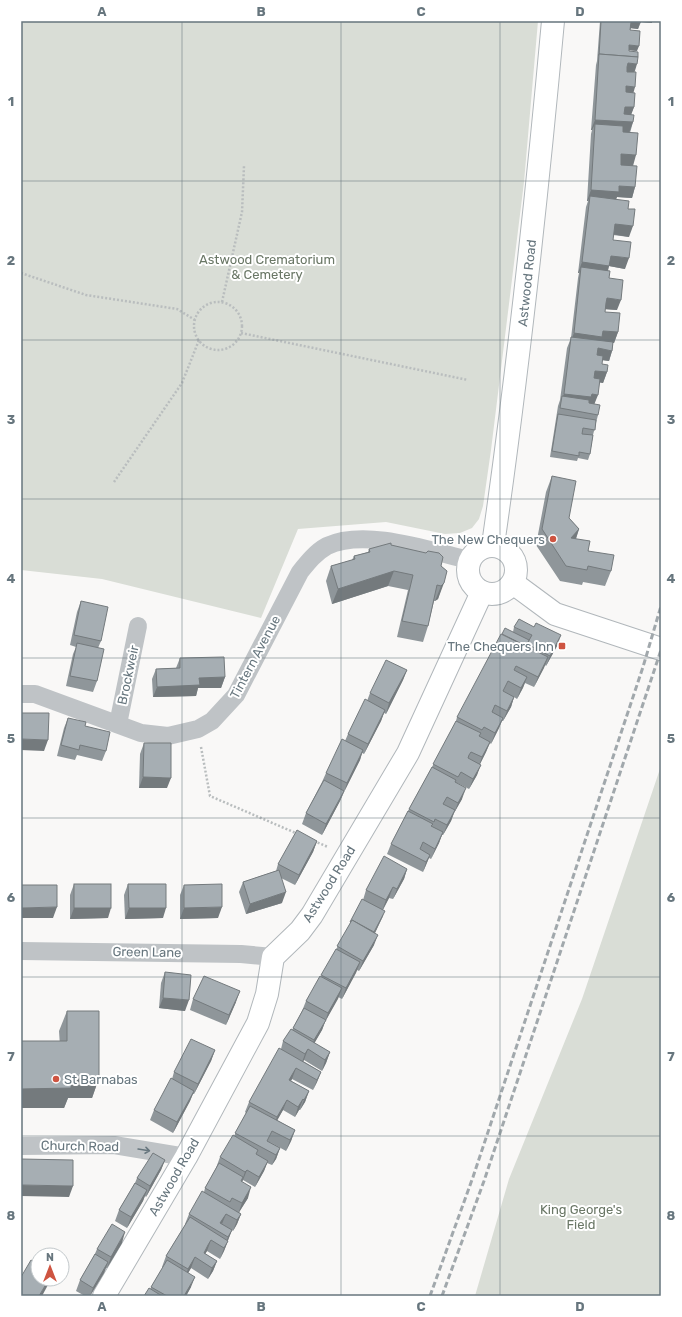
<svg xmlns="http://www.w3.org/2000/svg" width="682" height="1317" viewBox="0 0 682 1317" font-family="Rubik,sans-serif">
<rect width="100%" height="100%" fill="#f9f8f7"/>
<g fill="#d9ddd6">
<polygon points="21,21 538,21 524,182 491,450 483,506 479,519 472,528 460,533 445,534 386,522 298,529 261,618 102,579 21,570"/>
<polygon points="661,766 661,1296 475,1296 509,1179 582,999"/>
</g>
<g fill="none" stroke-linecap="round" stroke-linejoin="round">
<defs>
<g id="secondary">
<path d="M493,545C518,371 537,196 553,21"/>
<circle cx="492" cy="570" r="24"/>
<polyline points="513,583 555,614 661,649"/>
<polyline points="104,1296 186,1157 258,1023 267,994 273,957 300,931 312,915 408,753 482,592"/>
</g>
</defs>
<use href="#secondary" stroke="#b1b7bb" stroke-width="24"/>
<g stroke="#b9bdbe" stroke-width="2.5" stroke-dasharray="2 2" stroke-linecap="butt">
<polyline points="21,273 86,295 177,309 195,320"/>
<polyline points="222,302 242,212 244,166"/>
<circle cx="218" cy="326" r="24"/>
<polyline points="241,333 468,380"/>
<polyline points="114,482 182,383 199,340"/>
<polyline points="201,747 210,796 298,834"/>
<polyline points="314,841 328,847"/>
</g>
<g stroke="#bfc3c6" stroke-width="18">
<path d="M21,694H35L141,733L168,736L198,729L212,721L236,695L300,572C308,562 316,552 327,546C366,528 430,551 469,560"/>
<polyline points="118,724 138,626"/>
<polyline points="21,951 241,954 273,957"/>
<polyline points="21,1146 114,1145 186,1157"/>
</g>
<use href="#secondary" stroke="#fff" stroke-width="22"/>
<g stroke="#a1a8ac" stroke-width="3" stroke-dasharray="6 3" stroke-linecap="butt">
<polyline points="430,1296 473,1177 643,667 661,606"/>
<polyline points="442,1296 484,1181 661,650"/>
</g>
</g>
<g fill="#8f969a">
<polygon points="600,21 652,21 652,23 641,22 638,29 631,28 630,30 637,51 629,50 634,72 633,93 634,107 631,114 633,122 630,133 635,187 632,198 617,197 616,199 628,209 629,237 613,235 613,240 625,269 609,266 608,271 609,278 617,310 605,309 605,312 618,332 614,343 613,343 612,351 609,361 602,360 602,364 607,372 603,383 599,382 594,404 598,415 593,435 590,454 588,460 578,458 577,461 550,457 558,406 560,400 567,348 571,338 578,278 579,273 578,273 586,207 588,201 587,201 591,134 592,130 591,130 596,65 597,61"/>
<polygon points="552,476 569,518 579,529 576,539 611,571 605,586 583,582 582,585 560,581 536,545 546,492"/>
<polygon points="391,545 441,566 447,571 438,599 435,601 434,601 428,626 423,642 397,637 408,590 388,586 332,604 326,581 331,566 352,560 354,556 368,552 369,549"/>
<polygon points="81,601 101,641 98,648 97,681 93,692 66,686 73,654 76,647 70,645 77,612"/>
<polygon points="514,627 557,646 546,666 545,665 534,687 525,683 517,699 514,697 511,707 503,721 502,721 499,728 491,744 490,743 486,752 480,764 477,775 469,789 457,783 462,799 454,813 451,821 443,835 442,835 439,843 431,859 429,858 423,872 387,854 391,844 409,809 432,767 456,721 457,717 513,632"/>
<polygon points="180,658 225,677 221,688 198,688 196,696 153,697 152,679 156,669 176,668"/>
<polygon points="407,670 403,680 386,714 384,713 381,721 364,754 362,753 360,760 344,792 340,801 322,835 302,824 306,813 322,782 326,773 345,741 348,734 367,701 370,693"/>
<polygon points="68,718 85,726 106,751 102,761 77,755 75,760 57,756 64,728"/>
<polygon points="144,743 167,788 139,788 140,754"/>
<polygon points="317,841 313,852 295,885 281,878 282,903 246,914 239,892 243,882 276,871 278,864"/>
<polygon points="407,869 404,879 393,899 389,898 383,910 383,916 375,933 374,945 359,971 357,970 342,999 338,997 325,1022 322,1030 314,1043 330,1052 326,1063 322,1071 304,1060 303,1061 321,1072 317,1082 313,1090 292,1079 291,1081 309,1091 305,1102 300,1110 299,1110 295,1117 283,1110 277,1120 295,1130 291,1141 286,1151 268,1141 280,1148 276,1159 272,1165 267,1163 264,1171 255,1187 243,1180 242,1182 248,1198 239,1212 241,1214 237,1224 233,1231 232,1230 224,1251 220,1259 207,1251 205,1254 217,1261 213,1271 208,1279 191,1268 188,1273 191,1287 186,1296 144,1296 150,1289 163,1267 162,1267 166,1256 185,1225 185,1224 189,1214 204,1192 205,1188 216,1168 220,1157 234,1136 246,1113 245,1112 249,1102 281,1049 283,1041 292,1030 302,1011 306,1001 321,977 363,900 366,890"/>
<polygon points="74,884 108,918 70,919 70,895"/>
<polygon points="128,884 163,918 125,919 124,895"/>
<polygon points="184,885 218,918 180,919 180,895"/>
<polygon points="165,972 185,1011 159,1008 161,983"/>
<polygon points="193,999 236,1002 226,1025 190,1010"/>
<polygon points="67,1011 99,1078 92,1098 68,1098 64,1108 59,1031"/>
<polygon points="215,1050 211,1061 194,1094 193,1094 190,1101 173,1133 150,1120 154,1110 172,1079 174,1072"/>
<polygon points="165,1160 161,1170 146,1197 145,1196 143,1201 127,1228 115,1221 119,1210 135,1183 137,1178"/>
<polygon points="122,1243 107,1268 106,1268 104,1273 90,1296 85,1296 76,1291 80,1280 94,1256 97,1249"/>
</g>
<g fill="#747a7d">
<polygon points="632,21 652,21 652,23"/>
<polygon points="631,22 640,23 638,29 629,28"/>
<polygon points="629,45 639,46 637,51 627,50"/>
<polygon points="599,61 637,64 634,74"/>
<polygon points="626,86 635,87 632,98 622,97"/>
<polygon points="625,107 634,107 630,118 621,117"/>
<polygon points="595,120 633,122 629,133 594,131 595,124 592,130 591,130"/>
<polygon points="621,154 636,155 633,166 618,165"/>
<polygon points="619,186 635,187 632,198 617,197 615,202 590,196 588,201 587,201 591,190"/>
<polygon points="615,224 633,226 629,237 611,234"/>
<polygon points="611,256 629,258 625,269 609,266 606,276 581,267 579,273 578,273 582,262"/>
<polygon points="607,298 621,300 617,310 603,309"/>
<polygon points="603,331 618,332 614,343 600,342 570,344 574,333"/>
<polygon points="598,348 612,351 609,361 594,359"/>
<polygon points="595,371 607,372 603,383 591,381"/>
<polygon points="564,394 592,394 598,395 594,405 561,400"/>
<polygon points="579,529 574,544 571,538"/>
<polygon points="394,571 388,586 332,604 338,589"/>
<polygon points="444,583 438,599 435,601 441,586"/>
<polygon points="561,635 557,646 546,666 550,656"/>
<polygon points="548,657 544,668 534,687 538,677"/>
<polygon points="407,670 403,680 386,714 389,703"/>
<polygon points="225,677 221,688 198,688 196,696 153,697 157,687 199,678"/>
<polygon points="527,677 523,688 517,699 521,688"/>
<polygon points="514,697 511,707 503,721 507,711"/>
<polygon points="385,710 381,721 364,754 368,744"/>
<polygon points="503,718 499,728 491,744 495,733"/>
<polygon points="21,739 48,740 44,751 21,750"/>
<polygon points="490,742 486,752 478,768 482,757"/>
<polygon points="363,750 360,760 344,792 340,801 322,835 326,824 344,792 347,783"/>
<polygon points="481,765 477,775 469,789 473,779"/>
<polygon points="143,777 171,778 167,788 139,788"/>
<polygon points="466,788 462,799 454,813 458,803"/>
<polygon points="455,810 451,821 443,835 447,825"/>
<polygon points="443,832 439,843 431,859 435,849"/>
<polygon points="317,841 313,852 295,885 299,875"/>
<polygon points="430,855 426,865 423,872 426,862"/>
<polygon points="407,869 404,879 393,899 397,889"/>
<polygon points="393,887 389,898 382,911 386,900"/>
<polygon points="286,892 282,903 246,914 250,904"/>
<polygon points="57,907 53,918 21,918 21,908"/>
<polygon points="222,907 218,918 180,919 184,908"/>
<polygon points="74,908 111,908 108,918 70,919"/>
<polygon points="129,908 166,908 163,918 125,919"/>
<polygon points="385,911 383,916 372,939 374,933"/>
<polygon points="378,935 374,945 359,971 363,961"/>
<polygon points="360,962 356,973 342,999 346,988"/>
<polygon points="342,988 338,999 325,1022 322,1030 310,1051 314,1040 325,1022 328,1013"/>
<polygon points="240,991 236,1002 226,1025 229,1015"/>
<polygon points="163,998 189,1000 185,1011 159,1008"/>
<polygon points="308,1049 304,1060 301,1065 305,1054"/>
<polygon points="215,1050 211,1061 194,1094 198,1084"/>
<polygon points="330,1052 326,1063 322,1071 325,1060"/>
<polygon points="296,1068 292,1079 285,1091 289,1080"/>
<polygon points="321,1072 317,1082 313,1090 317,1080"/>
<polygon points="71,1078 99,1078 92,1098 68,1098 64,1108 21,1108 21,1089"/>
<polygon points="194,1091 190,1101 173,1133 177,1122"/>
<polygon points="309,1091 305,1102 300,1110 304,1100"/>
<polygon points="303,1099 299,1110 295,1117 298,1107"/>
<polygon points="287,1100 283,1110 273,1128 277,1117"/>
<polygon points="295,1130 291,1141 286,1151 290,1140"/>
<polygon points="280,1148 276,1159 272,1165 276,1155"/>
<polygon points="165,1160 161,1170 146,1197 150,1186"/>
<polygon points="268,1161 264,1171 255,1187 259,1177"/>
<polygon points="247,1170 243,1180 241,1183 245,1172"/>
<polygon points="21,1185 73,1186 69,1197 21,1196"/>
<polygon points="251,1187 248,1198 238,1214 242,1203"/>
<polygon points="147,1190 143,1201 127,1228 131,1217"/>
<polygon points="226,1214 222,1224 220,1223"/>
<polygon points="241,1214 237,1224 233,1231 237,1220"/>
<polygon points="232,1230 228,1240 224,1247 228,1237"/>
<polygon points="125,1232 122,1243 107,1268 111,1257"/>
<polygon points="211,1240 207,1251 201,1261 204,1253"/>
<polygon points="228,1241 224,1251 220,1259 224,1248"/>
<polygon points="195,1257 191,1268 184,1280 188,1269"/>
<polygon points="217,1261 213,1271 208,1279 212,1268"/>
<polygon points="108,1262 104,1273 90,1296 93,1288"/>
<polygon points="195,1277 191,1287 186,1296 184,1296"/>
<polygon points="49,1279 50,1279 49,1283 42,1296 39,1296"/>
</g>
<g fill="#a6aeb3" stroke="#747a7d">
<polygon points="601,21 641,21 640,23 631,22 630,30 640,31 639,46 629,45 629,51 638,52 638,57 599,54 599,56"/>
<polygon points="599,54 638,57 637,64 628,63 627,67 627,72 636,72 635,87 626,86 626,92 635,93 634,107 625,107 624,114 634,115 633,122 595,120"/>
<polygon points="595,124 623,126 623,132 638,133 636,155 621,154 621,165 637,166 635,187 619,186 619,192 591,190"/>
<polygon points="590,196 629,201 628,209 635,209 633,226 615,224 613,240 631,242 629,258 611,256 609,266 582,262"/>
<polygon points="581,267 610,271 609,278 623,280 621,300 607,298 606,303 605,312 620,313 618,332 603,331 602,337 574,333"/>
<polygon points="571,337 613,342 612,351 598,348 597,355 603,356 602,364 608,365 607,372 595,371 594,378 600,379 598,395 592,394 591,397 564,394"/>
<polygon points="562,396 589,400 589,403 600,405 598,415 560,408"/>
<polygon points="558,414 596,420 595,430 583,428 582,434 593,435 590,454 579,452 579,456 552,451"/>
<polygon points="552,476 576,481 569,518 579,529 571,538 590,541 588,551 614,555 611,571 588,566 587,570 566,566 542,529"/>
<polygon points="391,543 391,545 426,553 428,551 439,553 443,557 441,566 447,571 444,583 441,586 437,585 428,626 402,621 413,575 394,571 338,589 331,566 355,559 354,556 370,552 369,549"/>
<polygon points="81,601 108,607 101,641 74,635"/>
<polygon points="519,619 534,627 536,623 561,635 550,656 527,644 532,635 514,627"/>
<polygon points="505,628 529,640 526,646 502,634"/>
<polygon points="501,634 548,657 538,677 516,666 514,670 527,677 521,688 508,681 503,691 514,697 507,711 495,705 492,712 503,718 495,733 484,727 482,730 457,717"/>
<polygon points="77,643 104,649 97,681 70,676"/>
<polygon points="224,657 225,677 199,678 200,685 157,687 156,669 180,668 180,658"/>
<polygon points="386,660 407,670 389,703 370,693"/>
<polygon points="365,699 385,710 368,744 348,734"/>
<polygon points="21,713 49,713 48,740 21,739"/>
<polygon points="68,718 86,722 85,726 110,732 106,751 80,745 79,750 61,745"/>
<polygon points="456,721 481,733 479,736 490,742 482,757 471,752 469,755 468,758 481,765 473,779 461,772 458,777 433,764"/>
<polygon points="342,739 363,750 347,783 326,773"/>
<polygon points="144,743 171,743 171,778 143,777"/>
<polygon points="432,767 456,780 455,782 466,788 458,803 447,797 443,804 455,810 447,825 435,819 434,822 409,809"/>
<polygon points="324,780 344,791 326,824 306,813"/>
<polygon points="408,811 433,824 431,826 443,832 435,849 423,842 420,849 430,855 426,862 391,844"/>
<polygon points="297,830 317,841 299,875 278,864"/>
<polygon points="384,856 407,869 397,889 393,887 386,900 366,890"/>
<polygon points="279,870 286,892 250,904 243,882"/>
<rect x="74" y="884" width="37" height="24"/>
<polygon points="128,884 166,884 166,908 129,908"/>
<polygon points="222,884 222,907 184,908 184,885"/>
<polygon points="21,885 57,885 57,907 21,908"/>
<polygon points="362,899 385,911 374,932 352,920 351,922 350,922"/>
<polygon points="352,920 378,935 363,961 337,946"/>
<polygon points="336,949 360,962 346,988 321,975"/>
<polygon points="165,972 191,975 189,1000 163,998"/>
<polygon points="204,976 240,991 229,1015 193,999"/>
<polygon points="320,976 342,988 328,1013 306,1001"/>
<polygon points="304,1008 326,1020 314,1040 293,1028"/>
<polygon points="67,1011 99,1011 99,1078 71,1078 71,1088 21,1089 21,1041 67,1041"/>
<polygon points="291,1029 330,1052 325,1060 308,1049 305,1054 283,1041"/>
<polygon points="191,1039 215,1050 198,1084 174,1072"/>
<polygon points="279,1048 321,1072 317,1080 296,1068 289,1080 309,1091 304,1100 303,1099 298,1107 287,1100 277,1117 249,1102"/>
<polygon points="171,1078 194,1091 177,1122 154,1110"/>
<polygon points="250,1106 295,1130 290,1140 272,1131 267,1141 280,1148 276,1155 235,1133"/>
<polygon points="233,1135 258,1150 256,1154 268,1161 259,1177 247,1170 245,1172 220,1157"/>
<polygon points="153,1153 165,1160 150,1186 137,1178"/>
<polygon points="21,1159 73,1160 73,1186 21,1185"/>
<polygon points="219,1163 243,1177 241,1181 251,1187 242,1203 232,1198 230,1202 205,1188"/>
<polygon points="135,1183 147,1190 131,1217 119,1210"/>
<polygon points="202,1191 241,1214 237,1220 226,1214 220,1223 232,1230 228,1237 189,1214"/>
<polygon points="190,1217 228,1241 224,1248 211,1240 208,1245 204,1253 217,1261 212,1268 195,1257 188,1269 166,1256"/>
<polygon points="112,1224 125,1232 111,1257 97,1249"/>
<polygon points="95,1254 108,1262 93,1288 80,1280"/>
<polygon points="31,1260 38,1264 38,1279 49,1279 39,1296 21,1296 21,1277"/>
<polygon points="167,1260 195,1277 184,1296 167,1296 151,1287"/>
<polygon points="149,1288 162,1296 144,1296"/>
</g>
<defs><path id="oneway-shaft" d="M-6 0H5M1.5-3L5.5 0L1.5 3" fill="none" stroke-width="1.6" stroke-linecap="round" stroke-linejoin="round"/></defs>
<use stroke="#67767e" href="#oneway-shaft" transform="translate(144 1150) rotate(9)"/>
<path fill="none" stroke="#67767e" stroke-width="1" stroke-opacity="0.55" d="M182,21V1296M341,21V1296M500,21V1296M21,181H661M21,340H661M21,499H661M21,658H661M21,818H661M21,977H661M21,1136H661"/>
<g fill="#ce5441" stroke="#fff" stroke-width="1.5">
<circle cx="553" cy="539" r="4"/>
<rect x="558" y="642" width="8" height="8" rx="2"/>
<circle cx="56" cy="1079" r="4"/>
</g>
<g text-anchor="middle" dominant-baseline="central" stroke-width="4" stroke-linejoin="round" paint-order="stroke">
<g font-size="13" fill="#6a7766" stroke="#fff">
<text x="267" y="259">Astwood Crematorium<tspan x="267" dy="15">&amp; Cemetery</tspan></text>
<text x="581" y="1209">King George's<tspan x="581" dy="15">Field</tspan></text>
</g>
<g font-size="13" fill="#67767e" stroke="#fff">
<text transform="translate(527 283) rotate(-84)">Astwood Road</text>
<text transform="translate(255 657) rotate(-62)">Tintern Avenue</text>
<text transform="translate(128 675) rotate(-78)">Brockweir</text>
<text transform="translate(329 884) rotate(-58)">Astwood Road</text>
<text transform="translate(147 952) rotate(1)">Green Lane</text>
<text transform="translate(80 1146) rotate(1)">Church Road</text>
<text transform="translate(174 1177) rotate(-60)">Astwood Road</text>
</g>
<g font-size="13" fill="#67767e" stroke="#fff" text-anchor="end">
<text x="545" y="539">The New Chequers</text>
<text x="554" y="646">The Chequers Inn</text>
<text x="64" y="1079" text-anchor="start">St Barnabas</text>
</g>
</g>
<rect width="682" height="1317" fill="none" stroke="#ffffff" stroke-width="44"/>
<g transform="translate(50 1267)"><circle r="19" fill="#ffffff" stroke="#c2c8cb"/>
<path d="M0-3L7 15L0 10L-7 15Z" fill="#ce5441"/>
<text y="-6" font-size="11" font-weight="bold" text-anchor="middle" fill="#67767e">N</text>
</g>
<rect x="22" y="22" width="638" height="1273" fill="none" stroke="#67767e" stroke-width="1.5"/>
<g font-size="13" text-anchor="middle" font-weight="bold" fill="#67767e">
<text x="102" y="16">A</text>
<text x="261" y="16">B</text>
<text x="421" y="16">C</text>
<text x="580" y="16">D</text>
<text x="11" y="106">1</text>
<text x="671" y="106">1</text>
<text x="11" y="265">2</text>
<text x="671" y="265">2</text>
<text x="11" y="424">3</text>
<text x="671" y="424">3</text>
<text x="11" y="583">4</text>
<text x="671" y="583">4</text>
<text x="11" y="743">5</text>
<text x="671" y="743">5</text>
<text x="11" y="902">6</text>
<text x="671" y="902">6</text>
<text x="11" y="1061">7</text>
<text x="671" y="1061">7</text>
<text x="11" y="1220">8</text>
<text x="671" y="1220">8</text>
<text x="102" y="1311">A</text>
<text x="261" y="1311">B</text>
<text x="421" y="1311">C</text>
<text x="580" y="1311">D</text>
</g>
</svg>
